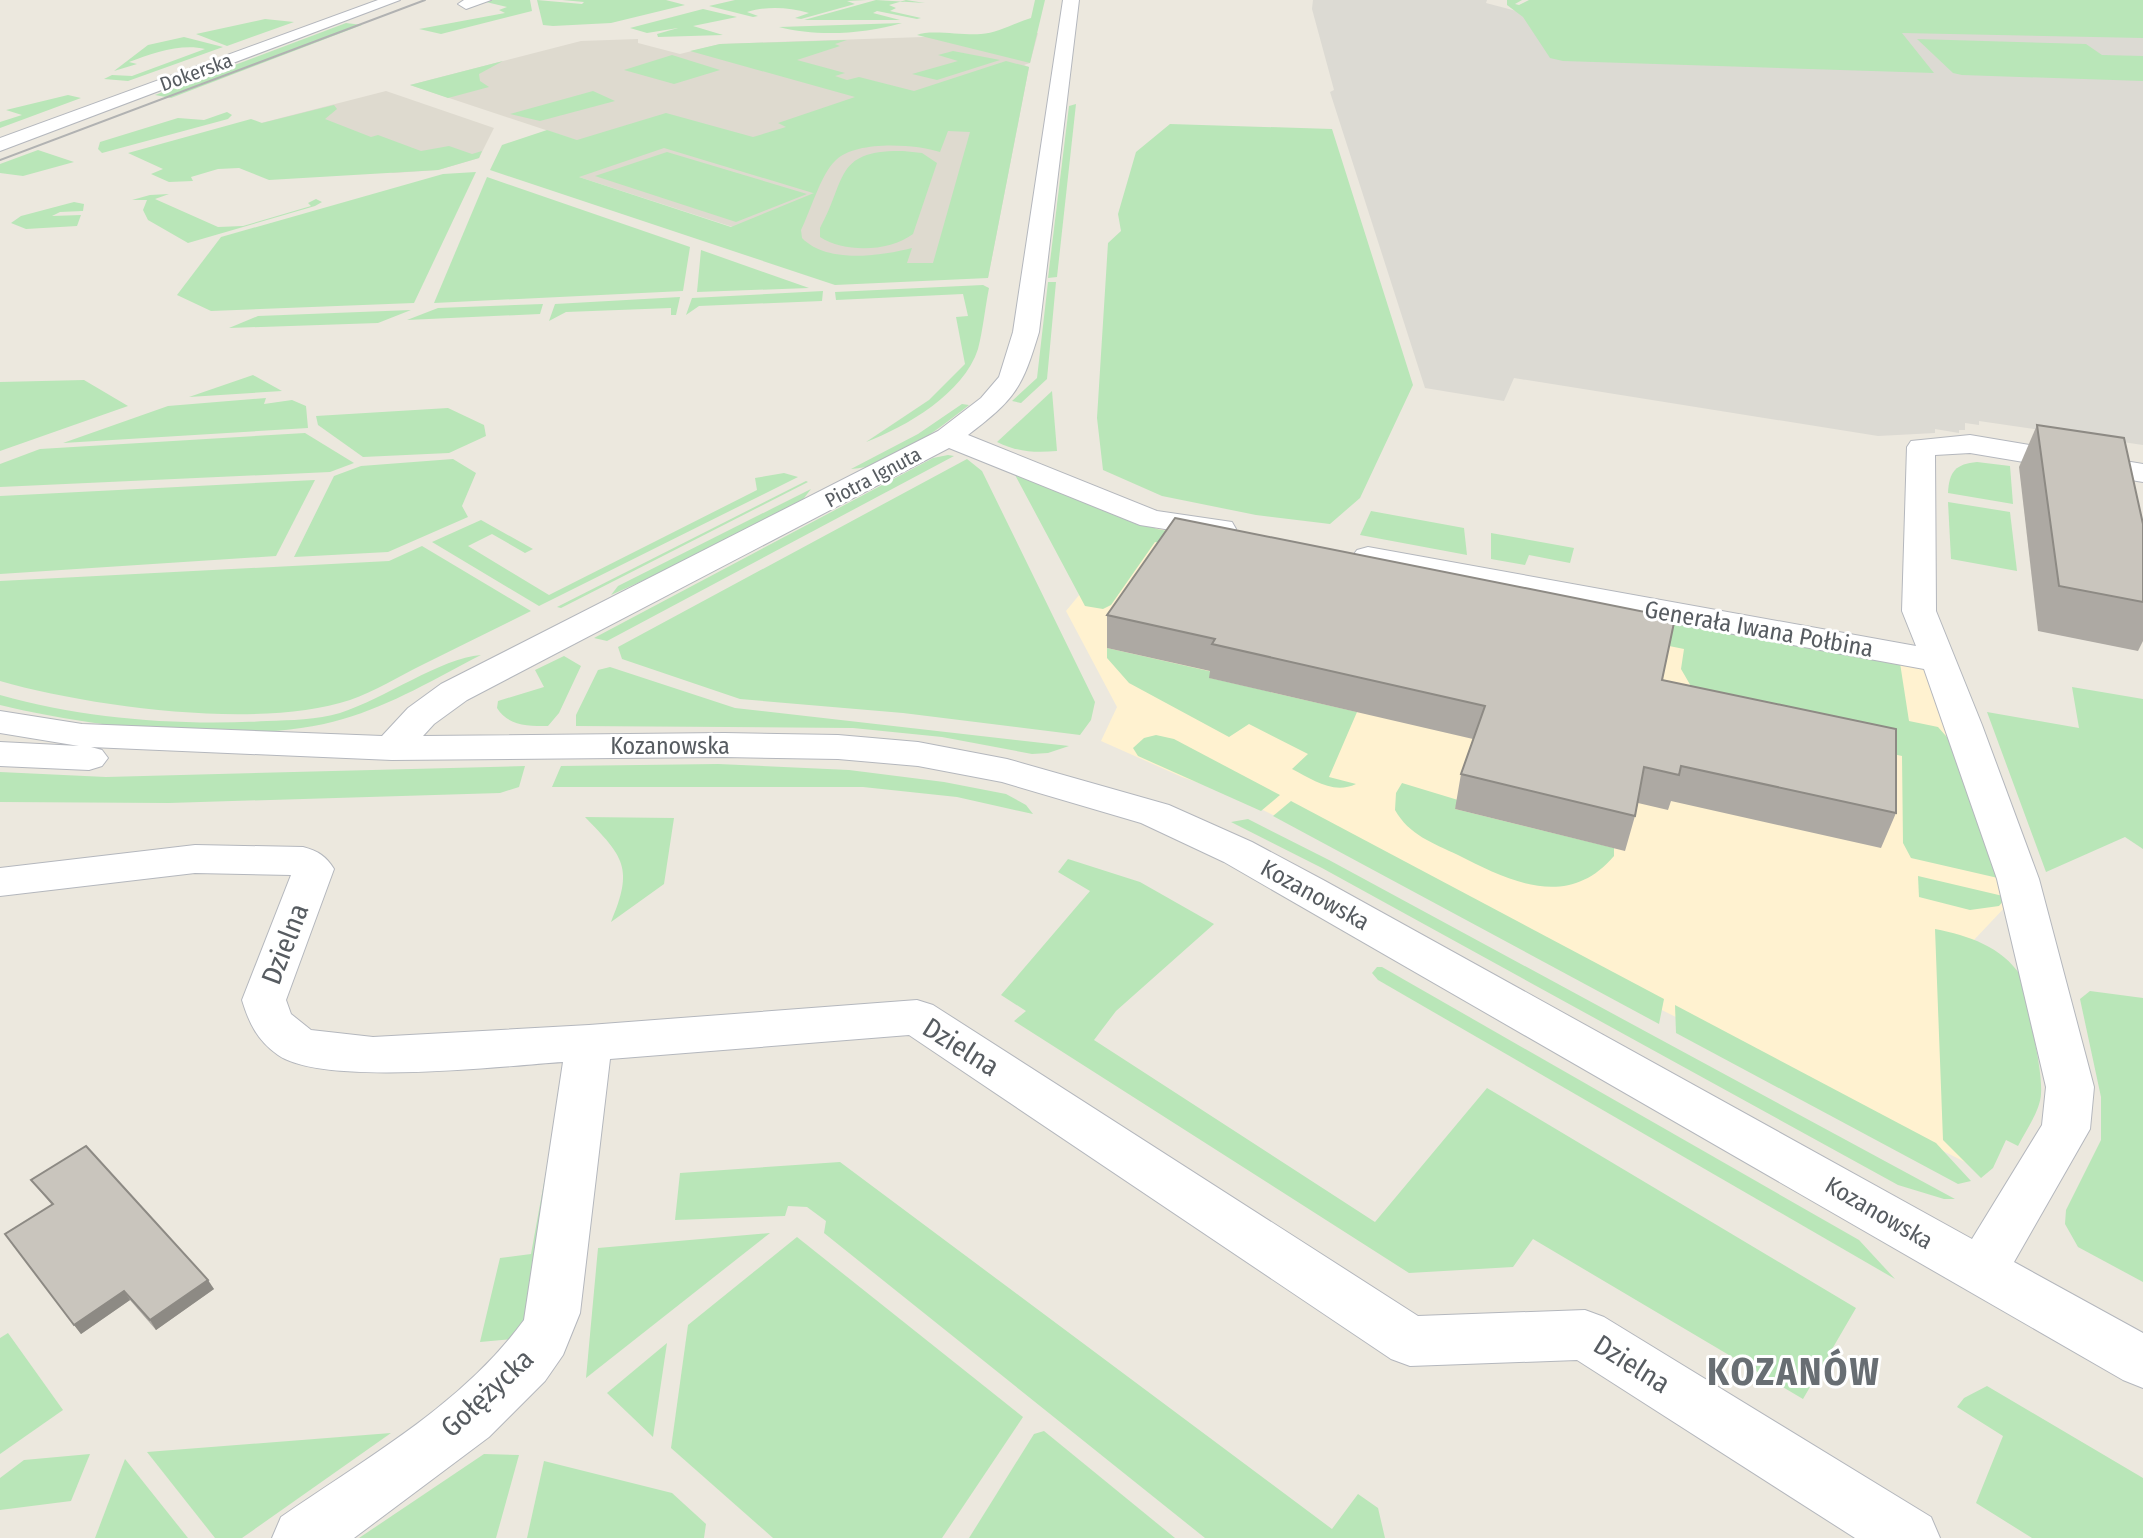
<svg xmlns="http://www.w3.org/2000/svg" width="2143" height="1538" viewBox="0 0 2143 1538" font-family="'Fira Sans Condensed',sans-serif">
<rect width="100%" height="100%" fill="#ece8de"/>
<polygon fill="#fff2d0" points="1140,521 1923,668 1946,722 2007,905 1973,941 1983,1171 1231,794 1182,777 1101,741 1117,707 1066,611"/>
<polygon fill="#dcdad3" points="1313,0 1487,0 1486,3 1555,21 2143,26 2143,445 1979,421 1979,425 1965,423 1965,430 1959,430 1959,433 1935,429 1935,433 1878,436 1514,378 1504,401 1425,388 1330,92 1334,90 1312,9"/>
<g fill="#dedacf">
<polygon points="1038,33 1030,63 1024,65 1029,67 988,278 806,251 573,175 594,146 410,85 581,41 638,39 638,43 680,54 720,44"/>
<polygon points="386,91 494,128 479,158 438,170 393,173 261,123"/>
</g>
<g fill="#b9e6b8" fill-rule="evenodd">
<polygon points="492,0 530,0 532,11 441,34 419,29 505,13 499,10 507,7 486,2"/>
<polygon points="537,0 582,4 584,2 562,0 666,0 685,5 611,23 553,26 543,25"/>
<path d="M735,0H867L847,1L855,4L801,19L795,18L809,13C787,7 768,6 747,12L758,16L753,17L709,6Z"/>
<polygon points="876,0 925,3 906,0 889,5 896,8 890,11 921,18 917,19 877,11 873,13 900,20 804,20"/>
<path d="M1035,0H1045L1030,63L917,35C931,29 964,36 981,34C997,33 1015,23 1031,18Z"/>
<polygon points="1507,0 1522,0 1515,4 1519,5 1529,0 2143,0 2143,38 1902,33 1934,73 1563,61 1550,58 1523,17 1507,5"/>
<polygon points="703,9 737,17 693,26 723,35 658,37 657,34 678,28 647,33 630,28"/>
<polygon points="265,19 294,22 227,46 196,34"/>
<polygon points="346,23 362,25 171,98 155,95"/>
<path d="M902,23C864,34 817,37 779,27Z"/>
<path d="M184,37L223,47L128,81L104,79L112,75L132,76L205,49C182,43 152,53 129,62L137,64L114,71L148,45Z"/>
<polygon points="1917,39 2086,44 2102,55 2143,56 2143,81 1962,75 1953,73"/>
<path d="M847,40L835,44L840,46L797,60L845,73L835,76L847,80L859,77L914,91L1006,61L1029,67L988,278L835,285L490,170L502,145L547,130L577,140L666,113L753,137L786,127L778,123L855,97L690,51L720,44ZM948,131L970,132L933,263H907L912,248C881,256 827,264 802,238L801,230C810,212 821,174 835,161C855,140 915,144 940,152ZM664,148L813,193H814L731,227L579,177Z"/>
<polygon points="953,51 1000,60 937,80 912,74 958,61 938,55"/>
<polygon points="672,55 720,70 674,84 624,70"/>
<polygon points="503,61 479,74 480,81 489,87 448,98 410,85"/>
<polygon points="593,91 615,101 540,121 510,114"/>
<polygon points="68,95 81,98 0,128 0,122 22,115 6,110"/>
<polygon points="1076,104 1057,277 1048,278 1069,106"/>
<polygon points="334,105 337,109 325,119 371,137 378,135 421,151 449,146 472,154 482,151 479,158 438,170 269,180 239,168 218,169 191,177 193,181 169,182 151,174 163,169 128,153 251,119 262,123"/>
<polygon points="227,112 232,115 228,119 102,153 98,149 100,142 178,118 204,120"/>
<polygon points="1170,124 1332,129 1413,385 1360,498 1330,524 1256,515 1162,496 1103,470 1097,418 1108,243 1121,231 1118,214 1136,152"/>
<polygon points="38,150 74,162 23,176 0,173 0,164"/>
<path d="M903,151L922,153L937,163L913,234C889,252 845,253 820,237V228C847,179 834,150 903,151Z"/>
<polygon points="667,152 807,194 736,222 595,176"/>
<polygon points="476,172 414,303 211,311 177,295 221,237 443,174"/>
<polygon points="487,177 690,247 683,291 434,303"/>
<polygon points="169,194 155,199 218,227 243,226 311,206 308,203 316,199 322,202 315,206 188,243 148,220 143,210 147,200 132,200 150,195"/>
<polygon points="74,202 84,204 83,211 60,212 52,216 81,215 77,226 26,229 11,223 21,216"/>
<polygon points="701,250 809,288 697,292"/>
<polygon points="1048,282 1056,282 1047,379 1021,403 1012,401 1037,378"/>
<path d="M983,285L989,288C985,308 983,330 978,349C964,393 906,427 866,442L929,400L965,364L956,317L968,316L963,294L836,300L835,292Z"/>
<polygon points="823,291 822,301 699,306 686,315 692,298"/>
<polygon points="680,297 676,315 671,315 671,308 566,312 549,321 555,304"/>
<polygon points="543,304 540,314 407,320 438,308"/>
<polygon points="411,310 378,323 229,328 258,316"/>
<polygon points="253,375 282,391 189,397"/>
<polygon points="84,380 128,406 0,451 0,382"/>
<path d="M1052,391L1057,451C1035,453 1018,452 997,442Z"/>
<polygon points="266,398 264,404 292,400 306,406 308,428 63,443 168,406"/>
<path d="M962,404L969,405C940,428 889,468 851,469L918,434Z"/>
<polygon points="448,408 484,425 486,436 449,453 363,457 318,425 316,416"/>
<polygon points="305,433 354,463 330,472 0,487 0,464 40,449"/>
<polygon points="948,455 954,456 607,641 594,638 933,458"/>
<polygon points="453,459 476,473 462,506 468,517 388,552 294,557 334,476 361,466"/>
<polygon points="967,459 982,471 1095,702 1091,720 1080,735 903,713 740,699 622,659 618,647"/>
<path d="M1977,462L2010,466L2013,504L1948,493C1949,471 1956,464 1977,462Z"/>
<polygon points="1013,471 1157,529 1900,663 1909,721 1938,727 1954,745 1998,878 1911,858 1903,843 1902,756 1742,721 1703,707 1681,669 1684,649 1155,542 1111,605 1103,609 1085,606"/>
<polygon points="784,473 798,477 539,606 432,542 481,520 533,549 525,553 492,534 468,546 549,595 757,490 755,478"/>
<polygon points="315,480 276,556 0,574 0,496"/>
<polygon points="806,481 808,482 561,608 557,607"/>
<polygon points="811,489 801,502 684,562 611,595 618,586"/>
<polygon points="1948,502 2010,512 2017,571 1951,559"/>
<polygon points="1371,511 1464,528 1467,555 1360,535"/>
<polygon points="1491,533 1574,548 1570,563 1529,555 1525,565 1491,559"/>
<path d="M422,546L531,611C495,629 458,647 422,665C398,677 375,691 350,700C260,730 91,707 0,681V581L389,561Z"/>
<path d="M1107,648L1213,672L1210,678L1357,712L1329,777L1356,784C1333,795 1312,779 1292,769L1308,754L1249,724L1229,737L1129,683L1107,658Z"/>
<path d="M481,655C436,678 392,705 343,719C250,747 94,728 0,705V695C86,719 178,726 267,721C291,720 317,720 340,713C384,699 441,658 481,655Z"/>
<path d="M564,656L581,666L559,713L548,726C528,726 508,726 497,708L498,701L544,687L535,670Z"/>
<polygon points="610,667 735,708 1069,746 1048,753 1032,754 942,737 853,728 576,726 576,715 598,670"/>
<polygon points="2072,687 2143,699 2143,849 2125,837 2046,872 1987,712 2079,728"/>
<polygon points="1156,735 1174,739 1280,795 1261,811 1138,756 1133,748 1144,738"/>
<polygon points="718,764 849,770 944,782 1006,794 1026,805 1033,814 957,797 863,787 552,787 561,766"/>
<polygon points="525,766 519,787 500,793 169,803 0,802 0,772 106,777"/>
<path d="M1402,783L1458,800L1455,809L1614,848V856C1568,910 1511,882 1458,855C1433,843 1409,835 1395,810L1396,793Z"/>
<polygon points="1291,801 1664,999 1659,1024 1273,816"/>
<path d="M585,817L674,818L664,884L611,922C634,868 624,857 585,817Z"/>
<polygon points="1248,819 1329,860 1955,1199 1944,1199 1898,1185 1322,868 1231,822"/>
<polygon points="1068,859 1140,882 1214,924 1116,1011 1094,1040 1375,1222 1487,1088 1856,1308 1803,1399 1533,1239 1513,1267 1409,1273 1014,1021 1026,1011 1001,995 1090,891 1058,872"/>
<polygon points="1918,876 2003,896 2004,900 1999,906 1970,910 1919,897"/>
<path d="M1935,929C1969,936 2001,946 2021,976C2026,1006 2043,1066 2041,1094C2040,1111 2026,1130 2018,1146L2006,1140L1993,1168L1981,1178L1943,1140Z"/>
<polygon points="1377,967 1382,967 1859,1240 1895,1279 1378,980 1372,973"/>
<polygon points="2090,991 2143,998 2143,1282 2078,1247 2065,1224 2066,1210 2101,1140 2101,1097 2080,999"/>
<polygon points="1675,1005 1936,1143 1971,1181 1958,1184 1676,1033"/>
<polygon points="551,1162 539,1299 513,1339 480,1342 500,1258 531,1254 547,1166"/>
<polygon points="840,1162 1332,1529 1358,1494 1378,1508 1385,1538 1205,1538 824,1233 826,1221 807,1207 788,1206 785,1216 675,1220 680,1173"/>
<polygon points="770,1233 586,1378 598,1248"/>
<polygon points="797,1237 1023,1417 942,1538 773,1538 671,1448 688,1325"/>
<polygon points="8,1333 63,1410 0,1454 0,1338"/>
<polygon points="667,1343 653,1437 607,1393"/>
<polygon points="1987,1386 2143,1478 2143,1538 2032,1538 1976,1503 2003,1436 1957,1407 1964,1398"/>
<polygon points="1044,1431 1175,1538 969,1538 1034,1434"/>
<polygon points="391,1433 242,1538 215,1538 147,1452"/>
<polygon points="90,1454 71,1501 0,1510 0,1478 24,1460"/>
<polygon points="484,1454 519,1455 496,1538 359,1538"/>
<polygon points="125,1459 188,1538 95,1538"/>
<polygon points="544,1461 672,1493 706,1524 704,1538 527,1538"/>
</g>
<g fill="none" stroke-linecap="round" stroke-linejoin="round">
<defs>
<g id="street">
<polygon points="378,0 400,0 0,151 0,138"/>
<polygon points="464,0 491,0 466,9 458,4"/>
<path d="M1063,0H1079L1039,332C1022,389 1015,399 968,435L1157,511L1232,522L1236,529L1232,536L1221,538L1140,525L949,448L467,700L434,724L423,736L724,733L838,735L918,742L1007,759L1169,805L1252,842L1325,881L1972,1239L2042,1125L2046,1087L1997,879L1924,669L1368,567L1357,564L1352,557L1357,550L1368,547L1916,646L1902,611L1907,447L1911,441L1970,435L2143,464V482L1970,453L1935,455L1936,611L1982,725L2039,879L2094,1087L2090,1129L2014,1262L2143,1333V1388L2123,1380L1224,862L1141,823L1002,782L918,766L838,759L724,757L392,760L91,747L102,750L108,758L102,766L89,770L0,766V742L79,746L0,733V711L82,724L382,736L408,708L441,684L938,431L981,398L999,377L1013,332Z"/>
<path d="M195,845L303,847C318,851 326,856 334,869L286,1000L291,1014L311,1030L373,1037L589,1025L917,1000L933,1005L1418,1316L1585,1310L1604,1317L1931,1517L1940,1538H1855L1577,1360L1410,1366L1391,1359L909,1035L610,1059L580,1313L563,1355L545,1381L489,1437L354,1538H272L281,1517C366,1458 462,1405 524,1320L563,1062C502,1066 324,1087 278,1055C257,1040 249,1023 242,1000L291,875L195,873L0,896V868Z"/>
</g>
</defs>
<use href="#street" stroke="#b4b7bd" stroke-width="2"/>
<use href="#street" fill="#fff" fill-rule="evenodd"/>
<polyline stroke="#b1b2b2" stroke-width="2" points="0,160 425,0"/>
</g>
<g fill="#ada9a3">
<polygon points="2037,425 2143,524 2143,641 2138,651 2038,631 2019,467"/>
<polygon points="1107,615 1662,680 1896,813 1881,848 1671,801 1668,810 1638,803 1635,816 1625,851 1455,809 1461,774 1473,739 1209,678 1210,671 1107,648"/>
<polygon points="31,1180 214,1289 156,1330 130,1300 81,1334 5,1234 52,1205"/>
</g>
<g fill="#8d8a84">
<polygon points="208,1280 214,1289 156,1330 150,1320"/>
<polygon points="124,1291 130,1300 81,1334 74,1325"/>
</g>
<g fill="#c9c5bd" stroke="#8d8a84" stroke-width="2">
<polygon points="2037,425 2124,438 2143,524 2143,602 2059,586"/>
<polygon points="1175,518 1675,618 1662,680 1896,729 1896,813 1681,766 1679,775 1644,767 1635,816 1461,774 1485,706 1212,644 1215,639 1107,615"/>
<polygon points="86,1146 208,1280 150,1320 124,1291 74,1325 5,1234 53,1204 31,1180"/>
</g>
<g text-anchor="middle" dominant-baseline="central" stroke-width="6" stroke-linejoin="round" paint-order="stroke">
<g font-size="20" fill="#575c61" stroke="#fff">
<text transform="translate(196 72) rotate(-20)">Dokerska</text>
<text transform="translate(873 477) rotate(-28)">Piotra Ignuta</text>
</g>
<g font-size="24" fill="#575c61" stroke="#fff">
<text transform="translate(1759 629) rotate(10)">Generała Iwana Połbina</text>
<text x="670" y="746">Kozanowska</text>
<text transform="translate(1315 895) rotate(29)">Kozanowska</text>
<text transform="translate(1879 1213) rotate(30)">Kozanowska</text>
</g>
<g font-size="28" fill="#575c61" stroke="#fff">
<text transform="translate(285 944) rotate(-69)">Dzielna</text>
<text transform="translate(961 1047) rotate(32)">Dzielna</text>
<text transform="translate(1632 1364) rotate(32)">Dzielna</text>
<text transform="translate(487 1393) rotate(-43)">Gołężycka</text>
</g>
<g font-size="38" font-weight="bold" letter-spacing="2" fill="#686e73" stroke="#fff">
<text x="1794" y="1372">KOZANÓW</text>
</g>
</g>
</svg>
